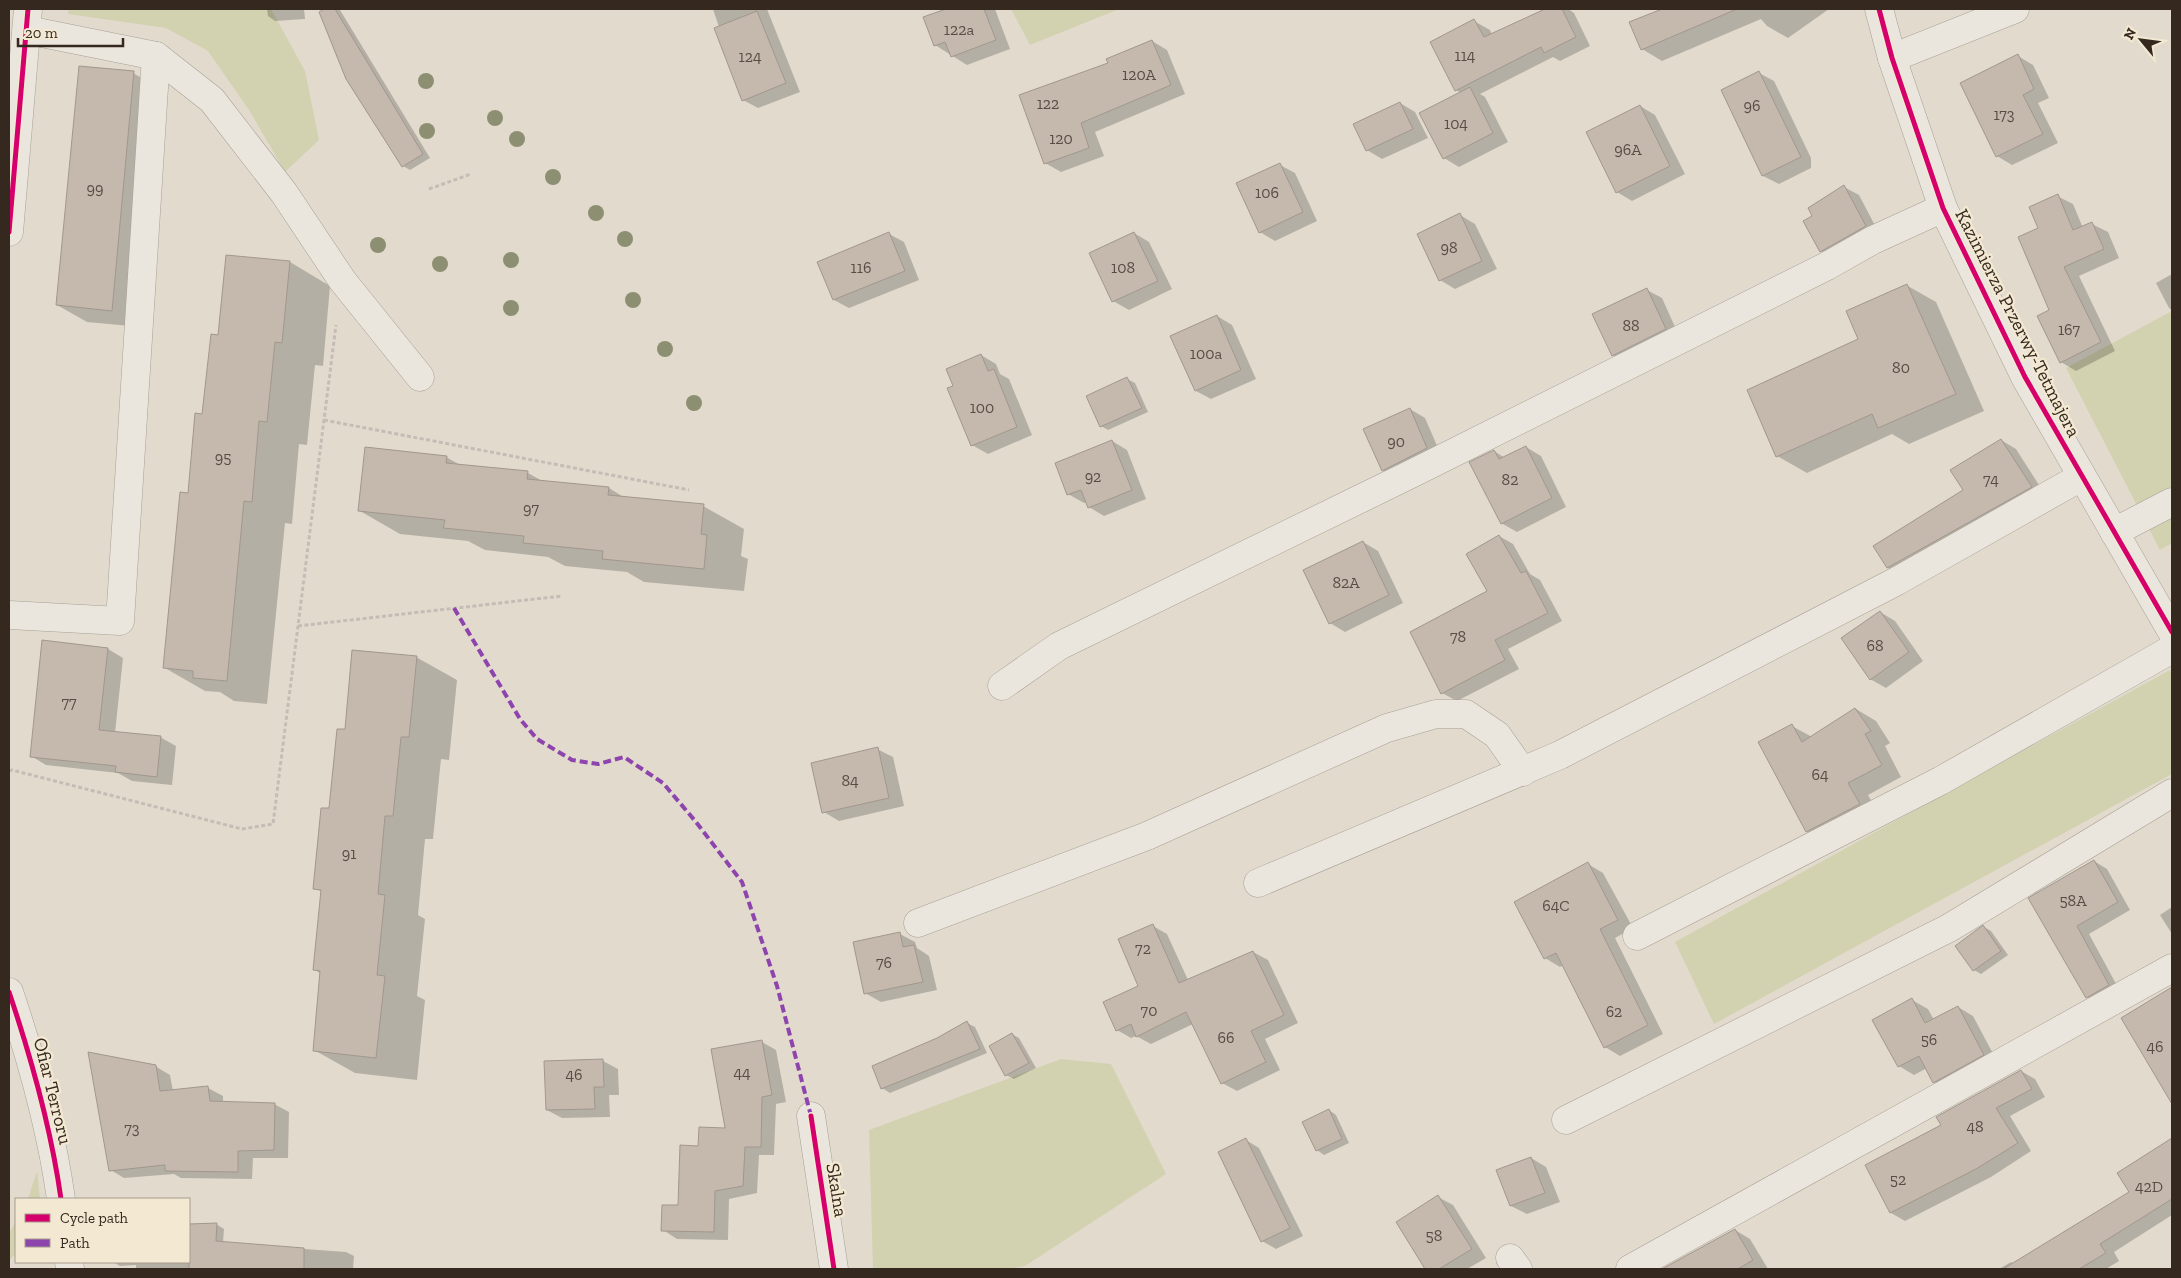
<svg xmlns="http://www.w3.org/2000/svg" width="2181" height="1278" viewBox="0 0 2181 1278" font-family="'Zilla Slab',serif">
<rect width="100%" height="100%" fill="#e2dbcd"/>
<g fill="#d2d1b0">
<polygon points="69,9 271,9 305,71 319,140 285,172 249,110 208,51 166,28 68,14"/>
<polygon points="1011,9 1119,9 1030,45"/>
<polygon points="2172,311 2172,543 2160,550 2066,368"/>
<polygon points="2170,670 2172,675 2172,774 1714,1024 1675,942"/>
<polygon points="1061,1059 1111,1064 1166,1174 1025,1266 1009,1269 873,1269 869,1130"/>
<polygon points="37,1171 40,1199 28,1199"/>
<polygon points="16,1221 16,1253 9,1261 9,1233"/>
</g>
<g fill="#0003">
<polygon points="267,9 304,9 305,19 275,21 268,16"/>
<polygon points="327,9 340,10 430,158 410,170 403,166 320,12"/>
<polygon points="713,9 767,9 800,92 758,108 743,100"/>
<polygon points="949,9 995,9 1010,49 967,65 935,45 924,18"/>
<polygon points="1548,9 1568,9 1574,13 1590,46 1560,61 1553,57 1480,94 1485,97 1508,142 1459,167 1444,158 1461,93 1456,90 1474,21 1490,30 1492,35"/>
<polygon points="1665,9 1829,9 1788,38 1767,26 1761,19 1662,61 1642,49 1631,23"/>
<polygon points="1152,41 1167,50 1185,94 1095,132 1104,156 1061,172 1045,163 1109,63"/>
<polygon points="2018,56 2033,65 2049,98 2038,103 2058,143 2012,165 1997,156"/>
<polygon points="133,73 163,90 141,327 87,322 57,305"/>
<polygon points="1759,73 1774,81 1811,158 1811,168 1779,184 1763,176 1722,91"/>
<polygon points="1400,103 1415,112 1428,138 1382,159 1367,150"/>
<polygon points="1640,106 1655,115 1685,174 1632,201 1617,192"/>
<polygon points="1280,165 1295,173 1317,221 1275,241 1260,232"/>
<polygon points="1844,187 1859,195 1880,235 1836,260 1821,251 1814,217"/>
<polygon points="2057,196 2073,204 2083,228 2092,224 2108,232 2119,258 2079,276 2115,351 2076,371 2061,362 2039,228"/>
<polygon points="1460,215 1475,224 1497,269 1455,289 1440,280 1418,235"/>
<polygon points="1134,233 1149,242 1172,289 1129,310 1113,301"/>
<polygon points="889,234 904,242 919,280 849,308 834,300"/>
<polygon points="290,262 330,286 323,366 315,365 307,445 299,444 292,524 285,523 267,704 234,701 220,692 205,691 165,668 189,495 204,415"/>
<polygon points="2172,274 2172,310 2169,308 2156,283"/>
<polygon points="1906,285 1936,302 1984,411 1909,444 1892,434 1807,473 1777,456 1860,340"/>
<polygon points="1647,290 1662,298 1680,338 1629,364 1613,355"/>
<polygon points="1217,316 1232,325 1256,379 1211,399 1196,391"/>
<polygon points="981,355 996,364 1000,374 1009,379 1032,435 988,454 972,445 954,386"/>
<polygon points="1127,379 1135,383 1148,412 1108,430 1101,426"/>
<polygon points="1410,409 1425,418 1442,457 1398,479 1383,470"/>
<polygon points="2001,440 2016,449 2046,496 1903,576 1888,568 1875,546 1964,490"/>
<polygon points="1112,441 1127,450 1146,499 1104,516 1089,507 1087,502 1084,503 1068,494"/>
<polygon points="1526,447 1541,456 1566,507 1517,532 1501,523 1494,451 1505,458"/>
<polygon points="446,457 462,466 528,473 544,482 609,488 625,498 703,506 744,529 741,556 748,559 744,591 644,582 627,572 565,566 548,557 485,550 468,541 400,534 360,511"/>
<polygon points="1499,536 1513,544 1530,574 1540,580 1562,621 1508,649 1519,669 1457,701 1442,693 1488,592"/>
<polygon points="1363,542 1378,551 1403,603 1345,632 1330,623"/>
<polygon points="1880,612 1895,621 1923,661 1886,688 1870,679"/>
<polygon points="108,649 123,658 115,733 160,737 176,746 172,785 132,781 118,773 46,765 31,756"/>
<polygon points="416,657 457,680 449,760 441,759 433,839 425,839 418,915 425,919 417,996 425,1000 417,1080 355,1073 314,1050 321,974 314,969 322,892 315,888 346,730"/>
<polygon points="1856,709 1876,721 1890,743 1885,746 1901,777 1868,795 1880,816 1827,843 1807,831 1792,726 1812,737"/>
<polygon points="877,749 893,757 904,806 839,821 824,812"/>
<polygon points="2094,861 2107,869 2130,910 2089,934 2121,993 2100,1005 2087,997 2030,899"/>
<polygon points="1588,864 1603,873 1633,928 1615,938 1663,1034 1620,1056 1605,1047 1564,965 1560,967 1545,958"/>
<polygon points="2172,907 2172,934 2160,915"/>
<polygon points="1153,926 1167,934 1188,980 1253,952 1268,960 1298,1023 1265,1039 1280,1070 1237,1091 1222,1083 1193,1024 1151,1044 1136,1036 1131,1038 1117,1030 1140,986"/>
<polygon points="1984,927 1991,931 2008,955 1981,974 1974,970"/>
<polygon points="900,934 915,942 917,948 929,956 937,990 881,1002 865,993"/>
<polygon points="2167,992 2172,995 2172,1088 2160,1081"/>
<polygon points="1912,1000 1928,1009 1934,1020 1958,1007 1973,1016 1998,1063 1949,1091 1934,1082 1927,1068 1914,1075 1899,1066"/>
<polygon points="967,1023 975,1027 987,1053 890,1093 882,1088 873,1067 937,1039"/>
<polygon points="1012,1034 1019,1038 1036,1068 1014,1079 1006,1075"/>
<polygon points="762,1042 776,1050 786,1102 776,1104 774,1155 759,1155 757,1193 729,1199 728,1240 677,1239 663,1230 679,1206 699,1147 726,1129"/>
<polygon points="603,1061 618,1069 619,1095 609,1095 610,1117 562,1118 547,1110"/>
<polygon points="155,1066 170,1075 173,1091 208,1088 223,1096 223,1103 274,1104 289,1112 288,1158 253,1158 252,1179 181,1178 174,1174 124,1178 109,1169"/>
<polygon points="2021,1071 2035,1079 2045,1097 2010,1116 2031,1151 1991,1177 1905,1221 1891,1213 1943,1125"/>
<polygon points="1329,1110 1336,1115 1349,1143 1324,1155 1317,1150"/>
<polygon points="1246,1140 1259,1148 1303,1236 1276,1249 1262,1241"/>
<polygon points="2172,1140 2172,1215 2114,1252 2119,1261 2106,1269 1999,1269 2011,1262 2014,1264 2131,1192 2119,1173"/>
<polygon points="1531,1158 1546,1167 1560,1202 1527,1214 1511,1206 1498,1171"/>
<polygon points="1438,1197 1453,1205 1486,1258 1467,1269 1426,1269 1397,1223"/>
<polygon points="216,1224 224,1229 223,1243 346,1252 354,1256 353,1269 136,1269 136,1265 120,1266 113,1262 189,1262 189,1225"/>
<polygon points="1735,1230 1750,1239 1768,1269 1664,1269"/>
<polygon points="705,1268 756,1268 758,1269 705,1269"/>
</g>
<g fill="#c5b9ae" stroke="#a2978c">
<polygon points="324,9 335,9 423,154 402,167 346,79 319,12"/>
<polygon points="946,9 984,9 996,40 951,57 945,42 934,46 923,17"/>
<polygon points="1545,9 1562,9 1576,37 1544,53 1541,47 1455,91 1430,42 1474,19 1484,37"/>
<polygon points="1662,9 1737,9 1641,50 1629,22"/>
<polygon points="757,11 786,83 742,101 714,28"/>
<polygon points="1152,40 1171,85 1081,123 1089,148 1044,164 1019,95 1108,63 1106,59"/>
<polygon points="2018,54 2034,89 2023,95 2043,134 1996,157 1960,83"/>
<polygon points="79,66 134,71 112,311 56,305"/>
<polygon points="1759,71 1801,157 1762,176 1721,90"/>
<polygon points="1470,87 1493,133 1443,159 1419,113"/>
<polygon points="1400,102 1413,129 1366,151 1353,124"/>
<polygon points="1640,105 1670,166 1616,193 1586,132"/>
<polygon points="1280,163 1303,212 1259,233 1236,183"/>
<polygon points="1844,185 1866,226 1820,252 1803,221 1812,216 1808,208"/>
<polygon points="2058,194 2073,230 2092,222 2104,249 2064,267 2101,342 2060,363 2037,316 2049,310 2018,237 2038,228 2029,207"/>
<polygon points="1460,213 1482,261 1439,281 1417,234"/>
<polygon points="889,232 905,271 833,300 817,262"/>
<polygon points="1134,232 1158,281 1112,302 1089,253"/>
<polygon points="226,255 290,261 282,343 275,342 267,422 259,421 252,502 244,501 227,681 193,678 193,671 163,668 180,492 188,493 195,413 202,414 211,334 218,335"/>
<polygon points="1907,284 1956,394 1878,428 1872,414 1776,457 1747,390 1858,339 1846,311"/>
<polygon points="1647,288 1666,329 1612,356 1592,314"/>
<polygon points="1217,315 1241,370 1195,391 1170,336"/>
<polygon points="981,354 988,371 994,369 1017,427 971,446 947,388 953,386 946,369"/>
<polygon points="1127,377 1142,408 1100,427 1086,396"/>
<polygon points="1410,408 1427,448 1382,471 1363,429"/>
<polygon points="2001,439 2032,487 1887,568 1873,546 1963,490 1950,470"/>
<polygon points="1112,440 1132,490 1088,508 1081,490 1067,495 1055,463"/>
<polygon points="1526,446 1552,498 1501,524 1469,462 1494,450 1499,459"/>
<polygon points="365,447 447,456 446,463 528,471 527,479 609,487 608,495 704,504 701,534 707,535 704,569 602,559 603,551 523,543 524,536 443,528 445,520 358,511"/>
<polygon points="1499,535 1521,573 1526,571 1548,613 1495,640 1505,660 1441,694 1410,632 1487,591 1466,554"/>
<polygon points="1363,541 1389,595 1329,624 1303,570"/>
<polygon points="1880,611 1909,652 1870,680 1841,638"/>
<polygon points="42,640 108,648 99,730 161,736 157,777 115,772 116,766 30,757"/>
<polygon points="352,650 417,656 409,737 401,737 393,816 385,816 378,894 385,895 377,975 385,976 376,1058 313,1051 320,971 313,970 321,890 313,889 321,808 329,808 337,729 345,729"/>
<polygon points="1855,708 1871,731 1865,734 1882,765 1848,783 1860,804 1806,832 1758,742 1792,724 1802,742"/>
<polygon points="878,747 889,798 822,813 811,763"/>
<polygon points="2094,860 2118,902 2077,926 2109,985 2086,998 2028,898"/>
<polygon points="1588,862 1618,920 1600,929 1648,1025 1604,1048 1556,953 1544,959 1514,902"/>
<polygon points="1153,924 1179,983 1253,951 1284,1015 1251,1031 1266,1062 1221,1084 1186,1012 1136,1037 1131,1024 1116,1031 1103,1002 1138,986 1118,939"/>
<polygon points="1983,925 2001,951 1973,971 1955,946"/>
<polygon points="900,932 903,947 914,945 923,982 864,994 853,942"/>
<polygon points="2172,987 2172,1104 2121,1018"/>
<polygon points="1912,998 1925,1023 1958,1006 1984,1055 1933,1083 1919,1056 1898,1067 1872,1020"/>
<polygon points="967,1021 980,1049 881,1089 872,1066 937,1038"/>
<polygon points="1012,1033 1029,1063 1005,1076 989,1046"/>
<polygon points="762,1040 772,1095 762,1097 761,1147 745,1147 743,1186 715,1191 714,1232 661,1231 662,1205 678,1205 680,1145 698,1146 699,1127 725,1128 711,1049"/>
<polygon points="88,1052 156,1065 160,1091 208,1086 210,1101 275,1103 274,1150 238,1151 238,1172 165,1171 165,1165 109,1171"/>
<polygon points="603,1059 604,1087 594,1087 595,1109 546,1110 544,1061"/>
<polygon points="2021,1070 2032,1089 1996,1108 2018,1143 1976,1169 1890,1213 1865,1165 1941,1125 1936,1117"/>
<polygon points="1329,1109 1342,1139 1316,1151 1302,1122"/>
<polygon points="1246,1138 1290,1228 1261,1242 1218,1152"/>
<polygon points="2172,1138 2172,1199 2100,1244 2106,1253 2079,1269 2003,1269 2129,1192 2117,1173"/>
<polygon points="1531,1157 1545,1193 1510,1206 1496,1170"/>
<polygon points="1438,1195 1472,1249 1439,1269 1425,1269 1396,1222"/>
<polygon points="217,1223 216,1241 304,1248 304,1269 189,1269 189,1224"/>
<polygon points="1735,1229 1753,1260 1738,1269 1662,1269"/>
</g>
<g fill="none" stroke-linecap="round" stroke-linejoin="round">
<defs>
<g id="minor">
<polyline points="1879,9 1892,58 1943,208 2025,377 2172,632"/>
<polyline points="27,30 156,56 212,100 284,193 342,280 420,377"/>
<polyline points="1892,58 2015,9"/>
<polyline points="9,232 28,9"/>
<polyline points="2114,532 2172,502"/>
<polyline points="9,615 120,621 156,56"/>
<polyline points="1002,686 1059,646 1411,474 1827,266 1873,240 1943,208"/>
<polyline points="1258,883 1560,755 1897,581 2081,477"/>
<polyline points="918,923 1147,836 1387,728 1436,714 1466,714 1497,735 1523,772"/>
<polyline points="1637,936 1940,781 2172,649"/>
<path d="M9,992C32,1060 51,1128 61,1199"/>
<polyline points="811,1116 834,1269"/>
<polyline points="1566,1120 1949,928 2172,793"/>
<polyline points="1510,1258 1518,1269"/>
<polyline points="69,1262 70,1269"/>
<polyline points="1630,1269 2172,968"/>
</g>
</defs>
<use href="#minor" stroke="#a7a096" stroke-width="29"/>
<g stroke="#c3bdb5" stroke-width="3" stroke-dasharray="4 2.5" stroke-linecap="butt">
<polyline points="429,189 471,174"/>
<polyline points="324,420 689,490"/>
<polyline points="298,626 562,596"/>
<polyline points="9,771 12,770 242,829 273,824 336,325"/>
</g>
<use href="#minor" stroke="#eae6de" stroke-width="28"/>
<polyline stroke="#8e44ad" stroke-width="4" stroke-dasharray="8 4" stroke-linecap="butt" points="454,608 520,719 537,739 572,760 598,764 624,757 663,783 696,822 742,882 777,986 811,1116"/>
<defs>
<g id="cycleway">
<polyline points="1879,9 1892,58 1943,208 2025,377 2172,632"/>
<polyline points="9,232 28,9"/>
<path d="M9,992C32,1060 51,1128 61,1199"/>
<polyline points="811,1116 834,1269"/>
</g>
</defs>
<use href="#cycleway" stroke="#f3e9d3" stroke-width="8"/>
<use href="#cycleway" stroke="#d6006c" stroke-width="5"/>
</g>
<g fill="#8d8f72">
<circle cx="426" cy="81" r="8"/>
<circle cx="495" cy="118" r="8"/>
<circle cx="427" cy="131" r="8"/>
<circle cx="517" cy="139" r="8"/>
<circle cx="553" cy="177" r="8"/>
<circle cx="596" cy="213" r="8"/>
<circle cx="625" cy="239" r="8"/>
<circle cx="378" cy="245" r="8"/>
<circle cx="511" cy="260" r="8"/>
<circle cx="440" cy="264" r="8"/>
<circle cx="633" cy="300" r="8"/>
<circle cx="511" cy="308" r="8"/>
<circle cx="665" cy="349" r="8"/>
<circle cx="694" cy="403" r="8"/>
</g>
<g text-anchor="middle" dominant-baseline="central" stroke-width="4.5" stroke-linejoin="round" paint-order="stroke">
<g font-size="16" fill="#594d43">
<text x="959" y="29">122a</text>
<text x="1465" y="55">114</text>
<text x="750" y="56">124</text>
<text x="1139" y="74">120A</text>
<text x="1048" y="103">122</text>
<text x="1752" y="105">96</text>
<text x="2004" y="114">173</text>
<text x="1456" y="123">104</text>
<text x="1061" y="138">120</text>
<text x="1628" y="149">96A</text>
<text x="95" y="188">99</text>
<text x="1267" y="192">106</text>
<text x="1449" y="247">98</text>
<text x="861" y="267">116</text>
<text x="1123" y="267">108</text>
<text x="1631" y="325">88</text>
<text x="2069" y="329">167</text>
<text x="1206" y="353">100a</text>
<text x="1901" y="367">80</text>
<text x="982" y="407">100</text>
<text x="1396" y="441">90</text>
<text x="223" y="457">95</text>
<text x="1093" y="476">92</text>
<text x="1510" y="479">82</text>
<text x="1991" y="479">74</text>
<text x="531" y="508">97</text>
<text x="1346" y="582">82A</text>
<text x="1458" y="636">78</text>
<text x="1875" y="645">68</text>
<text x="69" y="702">77</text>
<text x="1820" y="774">64</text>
<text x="850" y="780">84</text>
<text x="349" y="853">91</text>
<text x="2073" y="900">58A</text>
<text x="1556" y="905">64C</text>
<text x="1143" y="948">72</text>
<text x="884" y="962">76</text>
<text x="1149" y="1010">70</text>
<text x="1614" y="1011">62</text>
<text x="1226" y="1037">66</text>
<text x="1929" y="1039">56</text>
<text x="2155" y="1046">46</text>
<text x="742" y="1072">44</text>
<text x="574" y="1074">46</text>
<text x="1975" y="1126">48</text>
<text x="132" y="1128">73</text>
<text x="1898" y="1179">52</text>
<text x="2149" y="1186">42D</text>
<text x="1434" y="1235">58</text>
</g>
<g font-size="19" fill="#35291f" stroke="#f3e9d3">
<text transform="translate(2018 323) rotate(63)">Kazimierza Przerwy-Tetmajera</text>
<text transform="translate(53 1091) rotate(76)">Ofiar Terroru</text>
<text transform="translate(837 1190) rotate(81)">Skalna</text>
</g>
</g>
<rect width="2181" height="1278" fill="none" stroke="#35291f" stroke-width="20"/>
<rect x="15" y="1198" width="175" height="65" fill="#f3e9d3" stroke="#a79c8b"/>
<rect x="25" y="1214" width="25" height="8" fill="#d6006c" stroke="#a79c8b"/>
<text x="60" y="1223" font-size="15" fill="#35291f">Cycle path</text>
<rect x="25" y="1239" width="25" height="8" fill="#8e44ad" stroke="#a79c8b"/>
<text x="60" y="1248" font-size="15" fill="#35291f">Path</text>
<g transform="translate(2141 40) rotate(299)" stroke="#f3e9d3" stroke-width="4" paint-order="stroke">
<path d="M0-4L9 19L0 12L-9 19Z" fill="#35291f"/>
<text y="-8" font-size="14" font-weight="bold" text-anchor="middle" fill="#35291f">N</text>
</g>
<path d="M18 38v8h105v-8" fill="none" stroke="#35291f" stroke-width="2.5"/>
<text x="25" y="38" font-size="15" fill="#35291f" stroke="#f3e9d3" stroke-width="4" paint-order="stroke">20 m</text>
</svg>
